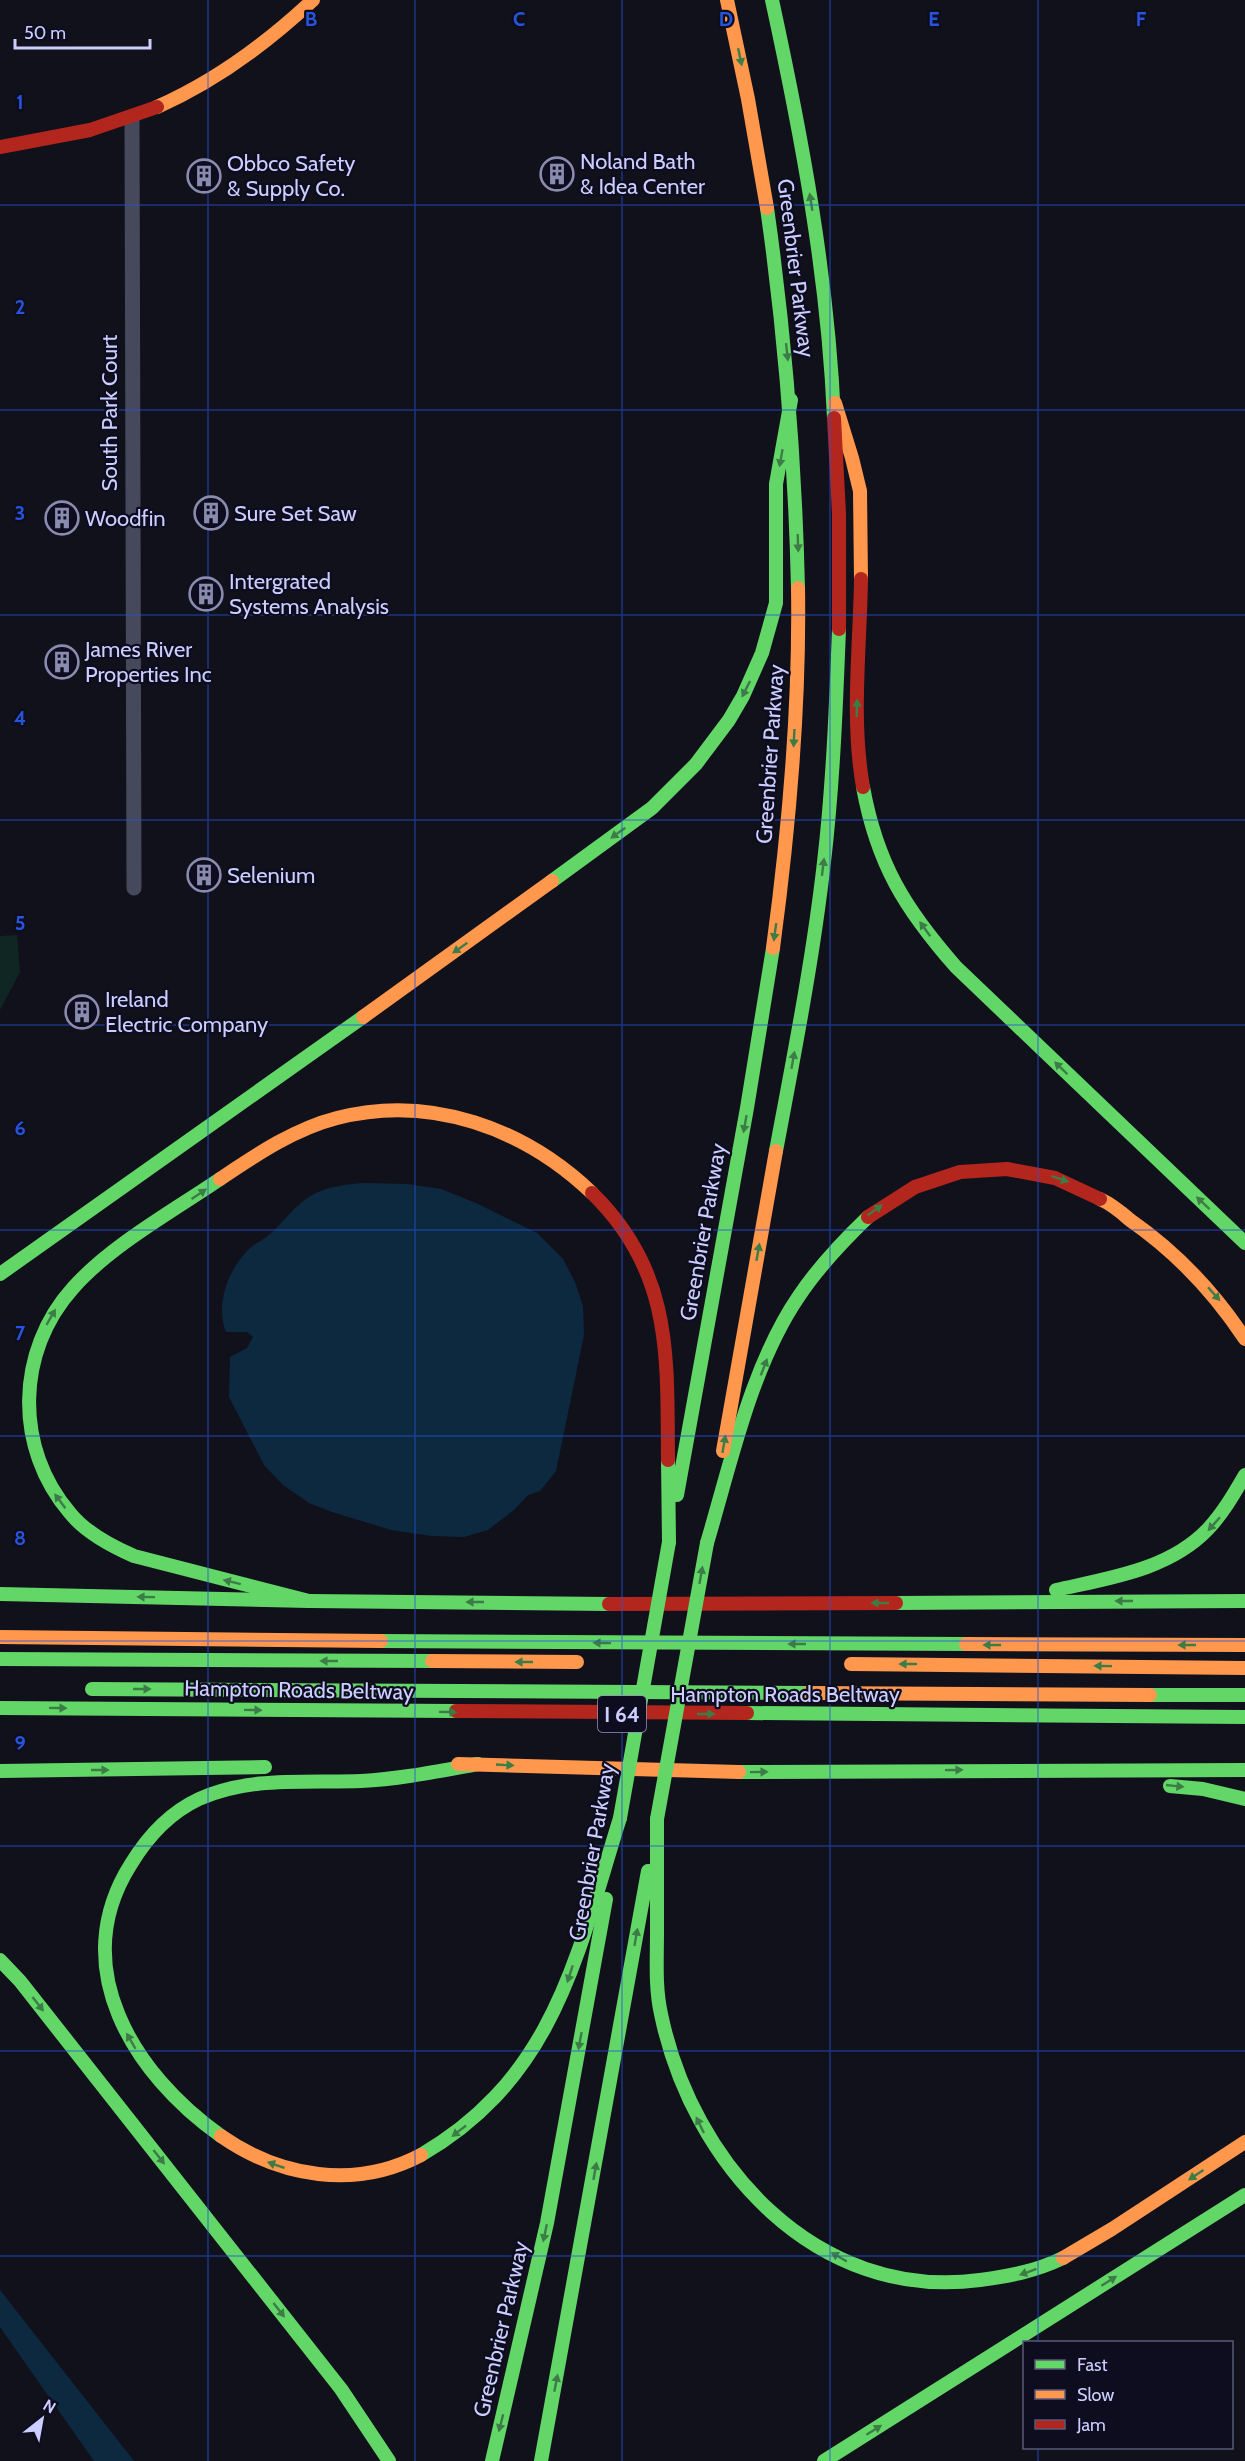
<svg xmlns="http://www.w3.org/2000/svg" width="1245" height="2461" viewBox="0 0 1245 2461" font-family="Cabin,sans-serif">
<rect width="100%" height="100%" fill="#11111b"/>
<polygon fill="#102623" points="17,935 20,972 0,1010 0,936"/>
<g fill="#0c2940">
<path d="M362,1183L407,1184L441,1189L476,1203L537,1233L563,1259L575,1282L583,1306L584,1335L556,1471L540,1491L528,1495L514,1510L488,1530L464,1537L432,1536L391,1530L332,1512L309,1503L283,1485L264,1465L229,1397L230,1357L247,1348L253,1337L247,1332H226C215,1305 228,1271 247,1251C253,1244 262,1241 269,1235C283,1223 293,1207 309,1197C326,1186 344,1185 362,1183Z"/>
<polygon points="0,2290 134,2461 94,2461 0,2327"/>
</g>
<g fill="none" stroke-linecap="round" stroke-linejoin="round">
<polyline stroke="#46485c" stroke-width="15" points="132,117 134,888"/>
<g stroke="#63d668" stroke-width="14">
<path d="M772,0C802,138 828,277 834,418"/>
<path d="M767,208C785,334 795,460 798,588"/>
<path d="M863,787C877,864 905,909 956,967L1245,1243"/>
<polyline points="552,881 652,808 696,764 729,720 743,696 762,653 776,603 776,484 791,400"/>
<path d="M776,1151C794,1055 813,959 824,862C833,785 836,707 839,629"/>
<path d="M220,1179C173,1211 110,1246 73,1288C16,1351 14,1448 70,1513C86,1533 111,1546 134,1556L309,1601"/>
<polyline points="0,1274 363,1017"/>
<polyline points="668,1460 669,1542"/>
<polyline points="677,1495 747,1108 773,948"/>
<path d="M707,1543C731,1463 751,1366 799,1296C819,1266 842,1242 868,1217"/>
<path d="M1056,1590C1109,1578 1169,1570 1208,1529C1223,1513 1234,1494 1245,1475"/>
<polyline points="0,1594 309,1601 609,1604"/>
<polyline points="896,1603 1245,1601"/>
<polyline points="381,1641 966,1644"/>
<polyline points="0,1659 432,1661"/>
<polyline points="92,1689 808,1693"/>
<polyline points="1150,1695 1245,1695"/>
<polyline points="0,1708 456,1711"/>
<polyline points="747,1713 1245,1717"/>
<polyline points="0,1771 265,1767"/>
<polyline points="739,1772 1245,1770"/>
<polyline points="1170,1786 1203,1789 1245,1799"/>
<path d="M657,1819C657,1857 657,1895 657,1932C657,1960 655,1987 661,2014C692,2164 816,2302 980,2280C1010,2276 1036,2271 1063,2258"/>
<polyline points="0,1960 20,1981 341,2389 389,2461"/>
<path d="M221,2136C133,2074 66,1966 131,1864C148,1836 169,1813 199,1799C250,1776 307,1783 361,1781C401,1779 439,1771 478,1764"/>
<path d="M421,2155C555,2077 577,1955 620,1818"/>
<polyline points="492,2461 547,2223 606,1899"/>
<polyline points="541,2461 648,1871"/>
<polyline points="824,2461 1245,2195"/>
</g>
<g stroke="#ff974d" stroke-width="14">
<polyline points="727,0 748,99 767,208"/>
<path d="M157,107C216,81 266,44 313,0"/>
<polyline points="835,403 852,458 860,491 861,579"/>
<path d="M773,948C789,829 800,708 798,588"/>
<polyline points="363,1017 552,881"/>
<path d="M220,1179C256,1155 294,1129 337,1118C430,1094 524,1128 592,1193"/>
<path d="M1100,1199C1111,1204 1121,1212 1130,1220C1176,1252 1214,1292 1245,1339"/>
<polyline points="723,1451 776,1151"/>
<polyline points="0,1637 381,1641"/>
<polyline points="966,1644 1245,1645"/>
<polyline points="432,1661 577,1662"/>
<polyline points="851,1664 1245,1668"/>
<polyline points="808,1693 1150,1695"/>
<polyline points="458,1764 739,1772"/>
<path d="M221,2136C280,2177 355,2190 421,2155"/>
<polyline points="1063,2258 1112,2229 1245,2142"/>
</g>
<g stroke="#b3261e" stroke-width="14">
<polyline points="0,147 90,130 157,107"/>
<polyline points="834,418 839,514 839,629"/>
<path d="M861,579C860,648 851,719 863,787"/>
<path d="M592,1193C673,1272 667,1356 668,1460"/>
<polyline points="868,1217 915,1187 960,1172 1007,1169 1055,1178 1100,1199"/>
<polyline points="609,1604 896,1603"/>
<polyline points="456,1711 747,1713"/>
</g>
<g stroke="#63d668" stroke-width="14">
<polyline points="620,1818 669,1542"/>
<polyline points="657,1819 707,1543"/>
</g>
</g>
<defs><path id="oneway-solid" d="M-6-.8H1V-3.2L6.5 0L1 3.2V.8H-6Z" transform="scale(1.5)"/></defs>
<g fill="#3c7c47">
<use href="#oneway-solid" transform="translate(740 57) rotate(78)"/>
<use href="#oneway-solid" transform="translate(811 202) rotate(-99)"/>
<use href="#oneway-solid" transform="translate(787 352) rotate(84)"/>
<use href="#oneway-solid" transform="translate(781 458) rotate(100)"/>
<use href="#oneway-solid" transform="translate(798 543) rotate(88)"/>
<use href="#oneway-solid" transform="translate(746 689) rotate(117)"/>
<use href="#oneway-solid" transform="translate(857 708) rotate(-88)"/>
<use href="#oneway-solid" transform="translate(794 738) rotate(93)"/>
<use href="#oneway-solid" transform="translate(618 833) rotate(144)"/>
<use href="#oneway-solid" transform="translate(823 867) rotate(-83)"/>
<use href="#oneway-solid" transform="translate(925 929) rotate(-126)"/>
<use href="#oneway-solid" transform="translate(775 932) rotate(98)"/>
<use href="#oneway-solid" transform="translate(460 948) rotate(145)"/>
<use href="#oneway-solid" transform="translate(793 1060) rotate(-80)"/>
<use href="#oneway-solid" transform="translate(1061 1068) rotate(-136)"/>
<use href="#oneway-solid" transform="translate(745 1124) rotate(100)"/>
<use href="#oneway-solid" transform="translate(1060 1179) rotate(18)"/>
<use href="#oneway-solid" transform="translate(199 1194) rotate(-34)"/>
<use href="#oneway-solid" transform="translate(1203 1203) rotate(-137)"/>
<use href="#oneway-solid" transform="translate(875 1210) rotate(-37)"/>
<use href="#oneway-solid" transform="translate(758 1252) rotate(-80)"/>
<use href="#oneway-solid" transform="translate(1214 1294) rotate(49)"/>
<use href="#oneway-solid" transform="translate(51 1317) rotate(-60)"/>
<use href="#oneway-solid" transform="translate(764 1367) rotate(-69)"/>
<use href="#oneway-solid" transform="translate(724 1444) rotate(-80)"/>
<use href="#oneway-solid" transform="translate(60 1501) rotate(-127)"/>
<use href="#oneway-solid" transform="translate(1214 1524) rotate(132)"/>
<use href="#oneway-solid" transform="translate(701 1575) rotate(-80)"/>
<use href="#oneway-solid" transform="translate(232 1582) rotate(-166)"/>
<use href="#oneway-solid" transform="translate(146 1597) rotate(-179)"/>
<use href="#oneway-solid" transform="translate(1124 1601) rotate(180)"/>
<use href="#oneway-solid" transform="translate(475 1602) rotate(-180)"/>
<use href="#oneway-solid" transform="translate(880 1603) rotate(180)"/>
<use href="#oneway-solid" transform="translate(602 1643) rotate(-179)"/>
<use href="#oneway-solid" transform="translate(797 1644) rotate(-180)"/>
<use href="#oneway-solid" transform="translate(992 1645) rotate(-180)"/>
<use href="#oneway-solid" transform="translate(1187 1645) rotate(-180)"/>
<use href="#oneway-solid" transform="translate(329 1661) rotate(-180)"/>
<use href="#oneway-solid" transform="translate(524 1662) rotate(-180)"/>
<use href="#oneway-solid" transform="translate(908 1664) rotate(-180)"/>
<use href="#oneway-solid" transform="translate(1103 1666) rotate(-179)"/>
<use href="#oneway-solid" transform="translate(142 1689)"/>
<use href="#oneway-solid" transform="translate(58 1708) rotate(1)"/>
<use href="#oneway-solid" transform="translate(253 1710) rotate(1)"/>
<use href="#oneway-solid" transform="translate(448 1712) rotate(1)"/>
<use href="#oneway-solid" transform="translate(706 1714)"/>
<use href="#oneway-solid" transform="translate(505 1765) rotate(3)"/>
<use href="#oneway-solid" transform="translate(100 1770)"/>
<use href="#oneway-solid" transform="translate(954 1770) rotate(-1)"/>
<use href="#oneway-solid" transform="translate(759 1772) rotate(-1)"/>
<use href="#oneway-solid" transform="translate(1175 1786) rotate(6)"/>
<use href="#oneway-solid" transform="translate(636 1937) rotate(-80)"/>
<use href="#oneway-solid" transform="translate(570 1974) rotate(108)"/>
<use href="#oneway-solid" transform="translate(38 2004) rotate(52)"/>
<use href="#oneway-solid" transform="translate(131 2041) rotate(-120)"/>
<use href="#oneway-solid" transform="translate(580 2041) rotate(100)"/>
<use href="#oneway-solid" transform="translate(700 2125) rotate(-116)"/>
<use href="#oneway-solid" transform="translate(459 2131) rotate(142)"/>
<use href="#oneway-solid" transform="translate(159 2157) rotate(52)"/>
<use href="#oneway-solid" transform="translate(276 2165) rotate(-161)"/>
<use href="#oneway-solid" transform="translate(595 2171) rotate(-80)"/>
<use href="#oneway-solid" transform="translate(1196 2175) rotate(146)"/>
<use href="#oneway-solid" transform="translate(545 2233) rotate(102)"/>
<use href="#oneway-solid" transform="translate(839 2257) rotate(-151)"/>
<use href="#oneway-solid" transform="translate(1028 2272) rotate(160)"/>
<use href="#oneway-solid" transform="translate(1109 2281) rotate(-32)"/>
<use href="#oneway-solid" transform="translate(279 2310) rotate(52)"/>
<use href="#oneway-solid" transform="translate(556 2383) rotate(-79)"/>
<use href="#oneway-solid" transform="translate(501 2423) rotate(104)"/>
<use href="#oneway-solid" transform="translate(874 2430) rotate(-32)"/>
</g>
<path fill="none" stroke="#2654da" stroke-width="1.5" stroke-opacity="0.55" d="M208,0V2461M415,0V2461M622,0V2461M830,0V2461M1038,0V2342M0,205H1245M0,410H1245M0,615H1245M0,820H1245M0,1025H1245M0,1230H1245M0,1436H1245M0,1641H1245M0,1846H1245M0,2051H1245M0,2256H1245M1038,2448V2461"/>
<defs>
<symbol id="building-ring" viewBox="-11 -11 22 22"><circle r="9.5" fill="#0d0d1f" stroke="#8a8caf" stroke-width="1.5"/><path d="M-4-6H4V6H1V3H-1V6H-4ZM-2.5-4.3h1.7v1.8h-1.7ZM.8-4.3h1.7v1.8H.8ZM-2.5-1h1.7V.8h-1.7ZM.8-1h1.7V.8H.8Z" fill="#8a8caf"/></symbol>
</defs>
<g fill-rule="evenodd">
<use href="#building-ring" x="538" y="155" width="38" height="38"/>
<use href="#building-ring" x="185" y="157" width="38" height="38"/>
<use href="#building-ring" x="192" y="494" width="38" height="38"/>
<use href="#building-ring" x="43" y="499" width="38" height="38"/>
<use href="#building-ring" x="187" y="575" width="38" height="38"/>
<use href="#building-ring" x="43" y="643" width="38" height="38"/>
<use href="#building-ring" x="185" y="856" width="38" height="38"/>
<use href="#building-ring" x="63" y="993" width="38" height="38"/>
</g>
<g text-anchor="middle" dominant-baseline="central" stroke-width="4.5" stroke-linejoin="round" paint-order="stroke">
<rect fill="#0d0d1f" stroke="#9294bc" stroke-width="1.5" x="598" y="1696" width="48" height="36" rx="4.5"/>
<g font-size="21" font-weight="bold" fill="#cbceff">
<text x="622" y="1714">I 64</text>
</g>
<g font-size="22" fill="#cbceff" stroke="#0d0d1f" text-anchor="start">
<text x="580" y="161">Noland Bath<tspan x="580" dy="25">&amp; Idea Center</tspan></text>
<text x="227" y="163">Obbco Safety<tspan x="227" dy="25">&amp; Supply Co.</tspan></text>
<text x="234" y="513">Sure Set Saw</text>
<text x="85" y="518">Woodfin</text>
<text x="229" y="581">Intergrated<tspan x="229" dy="25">Systems Analysis</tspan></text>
<text x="85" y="649">James River<tspan x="85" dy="25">Properties Inc</tspan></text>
<text x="227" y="875">Selenium</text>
<text x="105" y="999">Ireland<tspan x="105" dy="25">Electric Company</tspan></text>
</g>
<g font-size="22" fill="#cbceff" stroke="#0d0d1f">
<text transform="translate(796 268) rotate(83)">Greenbrier Parkway</text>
<text transform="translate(109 413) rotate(-90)">South Park Court</text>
<text transform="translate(770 754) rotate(-86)">Greenbrier Parkway</text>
<text transform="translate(703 1232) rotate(-80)">Greenbrier Parkway</text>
<text transform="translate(299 1690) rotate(1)">Hampton Roads Beltway</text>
<text x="785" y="1694">Hampton Roads Beltway</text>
<text transform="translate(592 1852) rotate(-80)">Greenbrier Parkway</text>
<text transform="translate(501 2329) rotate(-77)">Greenbrier Parkway</text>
</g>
</g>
<g font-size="20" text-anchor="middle" font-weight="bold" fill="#2654da" stroke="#0d0d1f" stroke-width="4.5" stroke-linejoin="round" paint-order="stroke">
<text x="311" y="26">B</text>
<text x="519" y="26">C</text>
<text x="726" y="26">D</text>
<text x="934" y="26">E</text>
<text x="1141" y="26">F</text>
<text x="20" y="109">1</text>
<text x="20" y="314">2</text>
<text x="20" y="520">3</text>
<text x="20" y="725">4</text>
<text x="20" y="930">5</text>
<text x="20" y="1135">6</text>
<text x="20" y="1340">7</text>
<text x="20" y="1545">8</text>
<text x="20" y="1750">9</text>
</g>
<rect x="1023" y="2341" width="210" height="108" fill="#0d0d1f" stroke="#595a79" stroke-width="1.5"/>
<rect x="1035" y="2360" width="30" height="9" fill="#63d668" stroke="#595a79" stroke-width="1.5"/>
<text x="1077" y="2371" font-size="18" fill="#cbceff">Fast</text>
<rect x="1035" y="2390" width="30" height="9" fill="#ff974d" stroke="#595a79" stroke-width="1.5"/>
<text x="1077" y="2401" font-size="18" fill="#cbceff">Slow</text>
<rect x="1035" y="2420" width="30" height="9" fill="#b3261e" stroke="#595a79" stroke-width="1.5"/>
<text x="1077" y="2431" font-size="18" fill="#cbceff">Jam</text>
<g transform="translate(42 2419) rotate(31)" stroke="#0d0d1f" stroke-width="4.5" paint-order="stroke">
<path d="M0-4.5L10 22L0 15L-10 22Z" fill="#cbceff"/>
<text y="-9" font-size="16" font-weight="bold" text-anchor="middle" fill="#cbceff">N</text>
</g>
<path d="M15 39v9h135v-9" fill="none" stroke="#cbceff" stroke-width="3"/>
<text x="24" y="39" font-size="18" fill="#cbceff" stroke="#0d0d1f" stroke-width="4.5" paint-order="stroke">50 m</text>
</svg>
